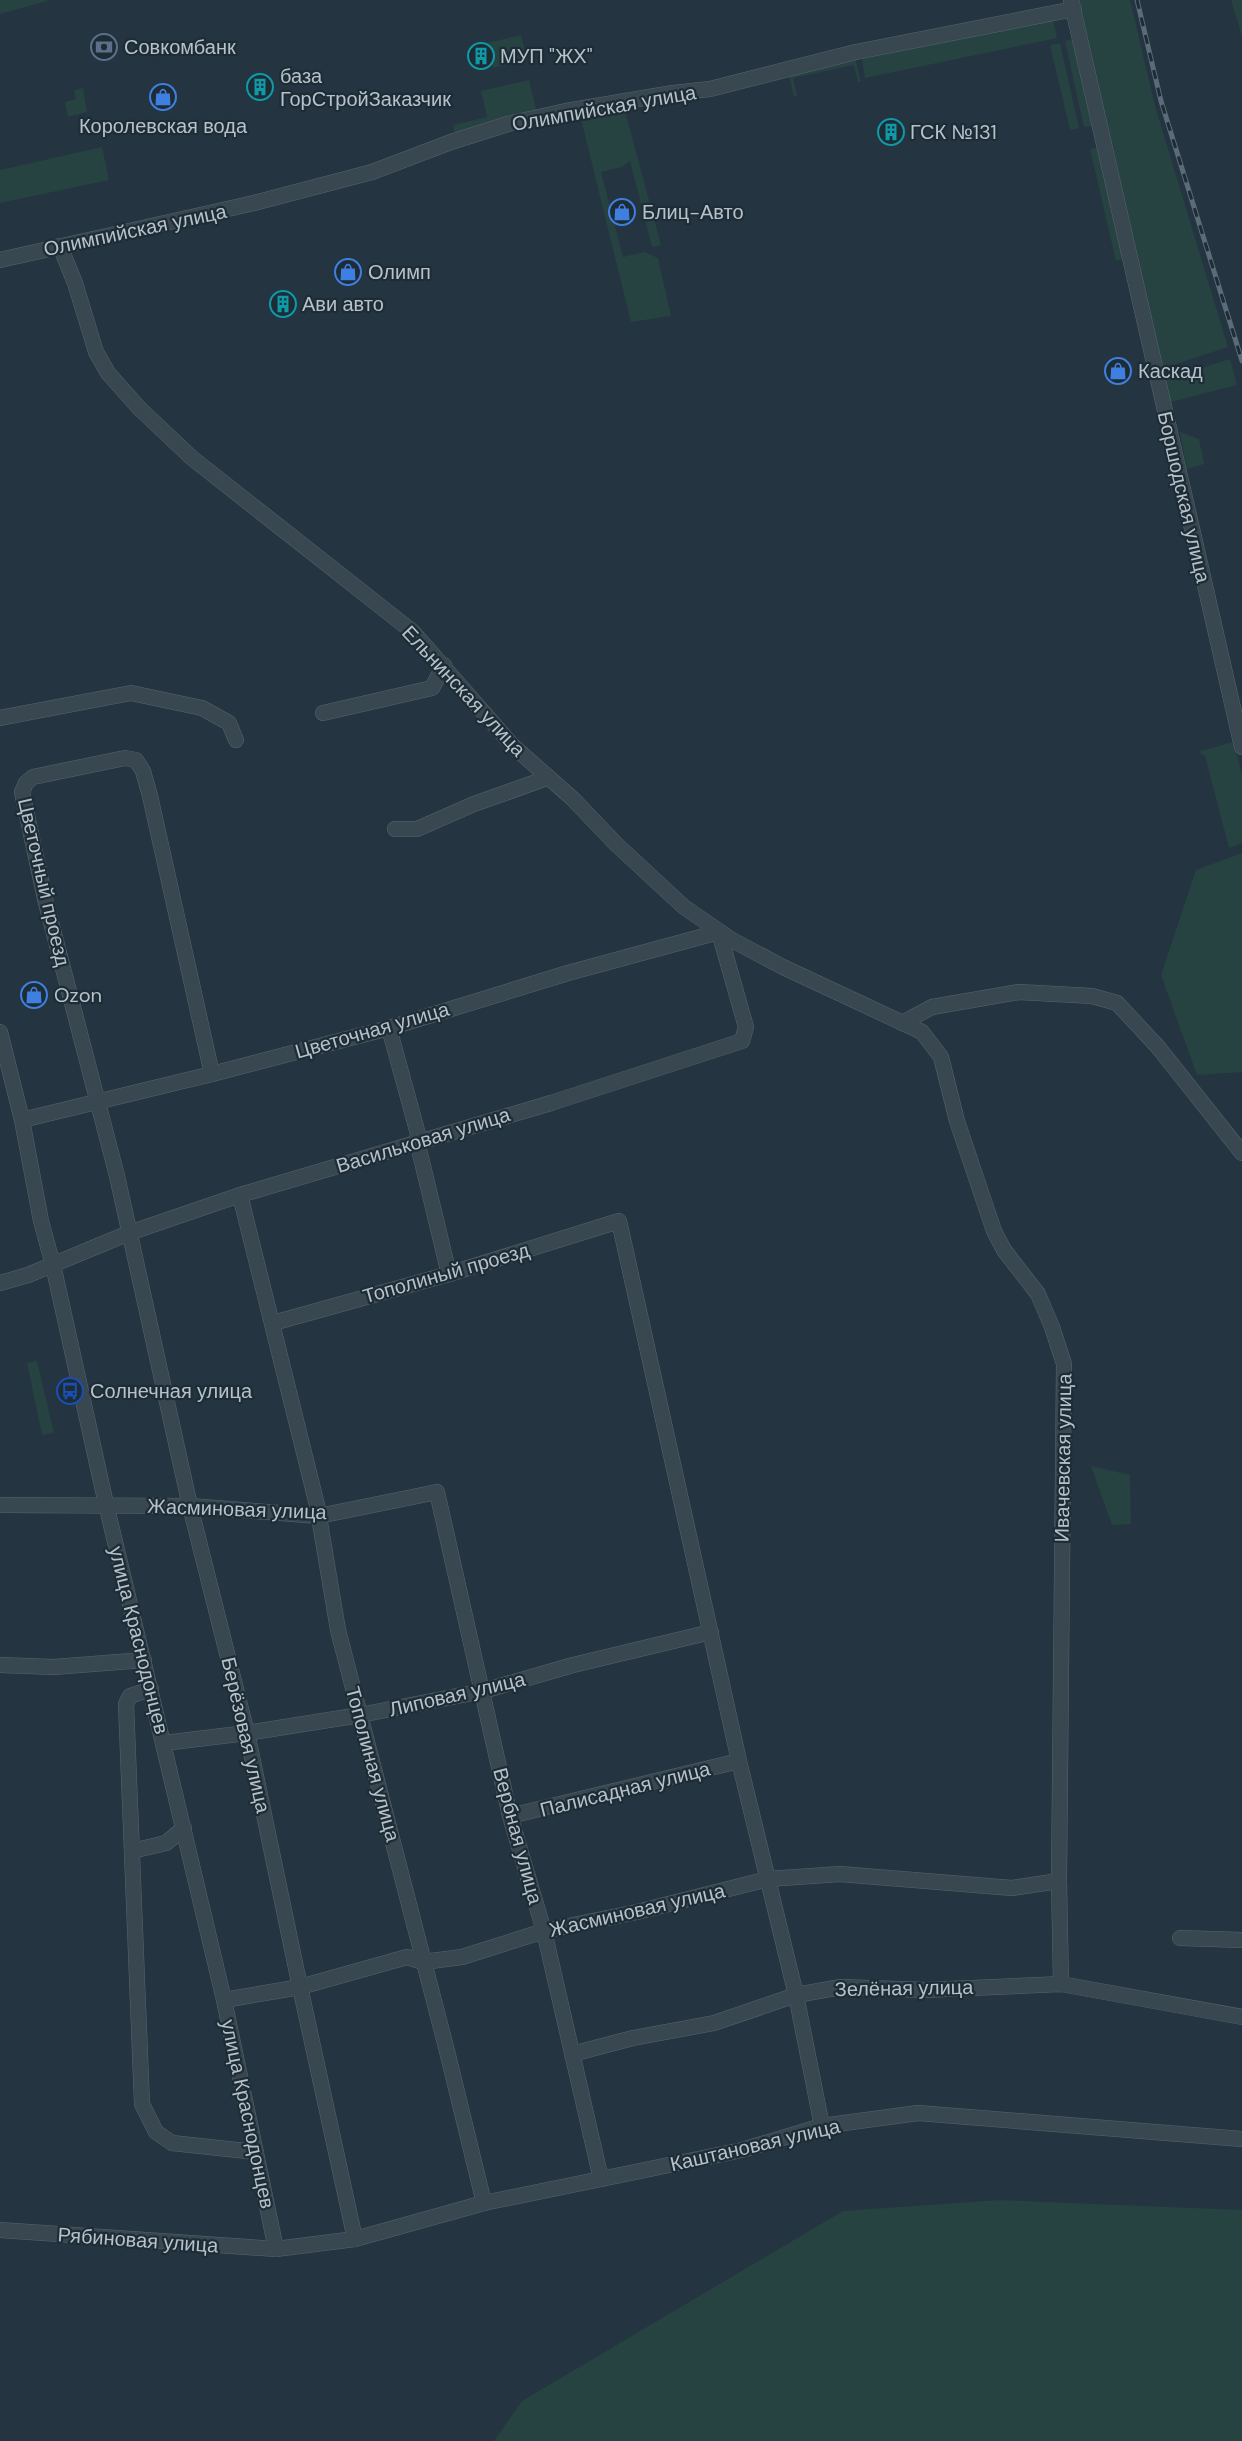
<svg xmlns="http://www.w3.org/2000/svg" width="1242" height="2441" viewBox="0 0 1242 2441" font-family="'DM Sans',sans-serif">
<rect width="100%" height="100%" fill="#243541"/>
<g fill="#264241">
<polygon points="0,0 47,0 47,1 0,14"/>
<polygon points="1075,0 1130,0 1155,106 1228,347 1158,370"/>
<polygon points="1231,0 1242,0 1242,36"/>
<polygon points="1053,19 1057,38 865,78 862,59"/>
<polygon points="521,35 527,60 493,68 487,43"/>
<polygon points="1073,39 1092,126 1084,127 1065,41"/>
<polygon points="1060,43 1079,128 1070,130 1050,45"/>
<polygon points="855,57 861,82 858,82 854,65 793,78 797,96 794,97 789,74"/>
<polygon points="529,80 537,113 454,133 453,125 487,117 481,91"/>
<polygon points="83,88 87,112 68,117 65,102 76,99 74,90"/>
<polygon points="624,107 661,245 652,247 630,161 622,167 601,172 623,257 644,252 658,258 671,316 631,322 580,115"/>
<polygon points="102,147 109,180 0,203 0,170"/>
<polygon points="1098,147 1125,259 1116,261 1090,149"/>
<polygon points="1230,359 1237,385 1167,403 1161,381"/>
<polygon points="1180,432 1199,439 1204,464 1187,469"/>
<polygon points="1233,742 1242,774 1242,843 1229,848 1205,756 1198,752"/>
<polygon points="1242,853 1242,1072 1197,1075 1161,975 1196,870"/>
<polygon points="37,1361 54,1433 42,1435 27,1363"/>
<polygon points="1091,1466 1130,1475 1131,1524 1112,1525"/>
<polygon points="1000,2200 1242,2210 1242,2441 494,2441 522,2401 843,2211"/>
</g>
<g fill="none" stroke-linecap="round" stroke-linejoin="round">
<defs>
<g id="minor">
<polyline points="1071,0 1242,747"/>
<polyline points="60,246 75,283 96,352 108,373 139,408 192,458 413,632 513,746 573,799 616,844 684,907 732,940 783,967 922,1032 941,1057 957,1121 994,1231 1004,1250 1038,1294 1052,1327 1064,1364 1059,1881 1061,1984"/>
<polyline points="0,260 254,203 372,172 451,142 508,124 566,111 673,93 710,89 856,52 1074,9"/>
<polyline points="323,713 432,688 444,665"/>
<polyline points="0,718 131,693 202,708 229,723 236,740"/>
<polyline points="395,829 417,829 474,804 547,778"/>
<polyline points="902,1023 932,1007 1019,992 1092,996 1117,1003 1158,1047 1242,1153"/>
<polyline points="389,1028 418,1134 417,1141 449,1274"/>
<polyline points="0,1032 22,1120 41,1221 53,1265 106,1504 224,2000 276,2249"/>
<polyline points="212,1074 150,796 143,771 136,760 125,758 33,777 26,783 22,792 45,899 117,1176 190,1506 247,1733 300,1987 355,2239"/>
<polyline points="240,1195 317,1505 338,1630 447,2051 484,2203"/>
<polyline points="0,1283 28,1275 129,1233 240,1195 551,1103 742,1041 746,1027 719,932 568,973 389,1028 212,1074 22,1120"/>
<polyline points="273,1323 449,1274 619,1221 739,1761 796,1995 822,2126"/>
<polyline points="0,1505 190,1506 319,1516 437,1492 510,1816 544,1931 601,2179"/>
<polyline points="0,1665 54,1667 144,1660"/>
<polyline points="151,1689 130,1696 126,1704 142,2104 156,2132 172,2143 256,2152"/>
<polyline points="164,1743 247,1733 360,1715 483,1691 573,1665 711,1632"/>
<polyline points="510,1816 739,1761"/>
<polyline points="132,1851 166,1843 184,1828"/>
<polyline points="1180,1938 1242,1940"/>
<polyline points="224,2000 300,1987 407,1957 423,1962 462,1957 544,1931 637,1912 768,1879 840,1874 1012,1888 1059,1881"/>
<polyline points="572,2054 633,2038 714,2023 796,1995 841,1987 925,1990 1061,1984 1242,2017"/>
<polyline points="0,2230 276,2249 355,2239 484,2203 742,2150 822,2126 918,2113 1242,2139"/>
</g>
</defs>
<use href="#minor" stroke="#57646e" stroke-width="16"/>
<use href="#minor" stroke="#394751" stroke-width="15"/>
<defs>
<polyline id="rail" points="1137,0 1161,101 1242,361"/>
</defs>
<use href="#rail" stroke="#5b6b78" stroke-width="5"/>
<use href="#rail" stroke="#1e2c36" stroke-width="3" stroke-dasharray="9" stroke-linecap="butt"/>
</g>
<defs>
<symbol id="bank-ring" viewBox="-11 -11 22 22"><circle r="9.5" fill="#1e2c36" stroke="#5c6f8a" stroke-width="1.5"/><path d="M-6-4H6V4H-6ZM0-2.3a2.3 2.3 0 1 0 0 4.6a2.3 2.3 0 1 0 0-4.6Z" fill="#5c6f8a"/></symbol>
<symbol id="building-ring" viewBox="-11 -11 22 22"><circle r="9.5" fill="#1e2c36" stroke="#0f9aa8" stroke-width="1.5"/><path d="M-4-6H4V6H1V3H-1V6H-4ZM-2.5-4.3h1.7v1.8h-1.7ZM.8-4.3h1.7v1.8H.8ZM-2.5-1h1.7V.8h-1.7ZM.8-1h1.7V.8H.8Z" fill="#0f9aa8"/></symbol>
<symbol id="shop-ring" viewBox="-11 -11 22 22"><circle r="9.5" fill="#1e2c36" stroke="#3f7fe0" stroke-width="1.5"/><path d="M-5-2.5h2.3a2.7 3.5 0 0 1 5.4 0H5L5.5 6h-11ZM-1.5-2.5h3a1.5 2.3 0 0 0-3 0Z" fill="#3f7fe0"/></symbol>
<symbol id="bus-ring" viewBox="-11 -11 22 22"><circle r="9.5" fill="#1e2c36" stroke="#1a4fb4" stroke-width="1.5"/><path d="M-5-6H5V4H4V6H2V4H-2V6H-4V4H-5ZM-3.5-4V0h7V-4ZM-3.5 1.2v1.5H-2V1.2ZM2 1.2v1.5H3.5V1.2Z" fill="#1a4fb4"/></symbol>
</defs>
<g fill-rule="evenodd">
<use href="#bank-ring" x="89" y="32" width="30" height="30"/>
<use href="#building-ring" x="466" y="41" width="30" height="30"/>
<use href="#building-ring" x="245" y="72" width="30" height="30"/>
<use href="#shop-ring" x="148" y="82" width="30" height="30"/>
<use href="#building-ring" x="876" y="117" width="30" height="30"/>
<use href="#shop-ring" x="607" y="197" width="30" height="30"/>
<use href="#shop-ring" x="333" y="257" width="30" height="30"/>
<use href="#building-ring" x="268" y="289" width="30" height="30"/>
<use href="#shop-ring" x="1103" y="356" width="30" height="30"/>
<use href="#shop-ring" x="19" y="980" width="30" height="30"/>
<use href="#bus-ring" x="55" y="1376" width="30" height="30"/>
</g>
<g text-anchor="middle" dominant-baseline="central" stroke-width="4.5" stroke-linejoin="round" paint-order="stroke">
<g font-size="20" fill="#b5c1cb" stroke="#1e2c36" text-anchor="start">
<text x="124" y="47">Совкомбанк</text>
<text x="500" y="56">МУП "ЖХ"</text>
<text x="280" y="76">база<tspan x="280" dy="23">ГорСтройЗаказчик</tspan></text>
<text x="163" y="126" text-anchor="middle">Королевская вода</text>
<text x="910" y="132">ГСК №131</text>
<text x="642" y="212">Блиц-Авто</text>
<text x="368" y="272">Олимп</text>
<text x="302" y="304">Ави авто</text>
<text x="1138" y="371">Каскад</text>
<text x="54" y="995">Ozon</text>
<text x="90" y="1391">Солнечная улица</text>
</g>
<g font-size="20" fill="#b5c1cb" stroke="#1e2c36">
<text transform="translate(604 108) rotate(-10)">Олимпийская улица</text>
<text transform="translate(135 230) rotate(-12)">Олимпийская улица</text>
<text transform="translate(1184 497) rotate(77)">Боршодская улица</text>
<text transform="translate(464 691) rotate(47)">Ельнинская улица</text>
<text transform="translate(44 882) rotate(77)">Цветочный проезд</text>
<text transform="translate(372 1030) rotate(-16)">Цветочная улица</text>
<text transform="translate(423 1140) rotate(-17)">Васильковая улица</text>
<text transform="translate(446 1273) rotate(-16)">Тополиный проезд</text>
<text transform="translate(1063 1458) rotate(-89)">Ивачевская улица</text>
<text transform="translate(237 1509) rotate(2)">Жасминовая улица</text>
<text transform="translate(139 1640) rotate(76)">улица Краснодонцев</text>
<text transform="translate(457 1694) rotate(-13)">Липовая улица</text>
<text transform="translate(246 1735) rotate(77)">Берёзовая улица</text>
<text transform="translate(373 1764) rotate(75)">Тополиная улица</text>
<text transform="translate(625 1789) rotate(-14)">Палисадная улица</text>
<text transform="translate(518 1836) rotate(75)">Вербная улица</text>
<text transform="translate(637 1910) rotate(-13)">Жасминовая улица</text>
<text transform="translate(904 1988) rotate(-1)">Зелёная улица</text>
<text transform="translate(248 2114) rotate(78)">улица Краснодонцев</text>
<text transform="translate(755 2145) rotate(-13)">Каштановая улица</text>
<text transform="translate(138 2240) rotate(4)">Рябиновая улица</text>
</g>
</g>
</svg>
